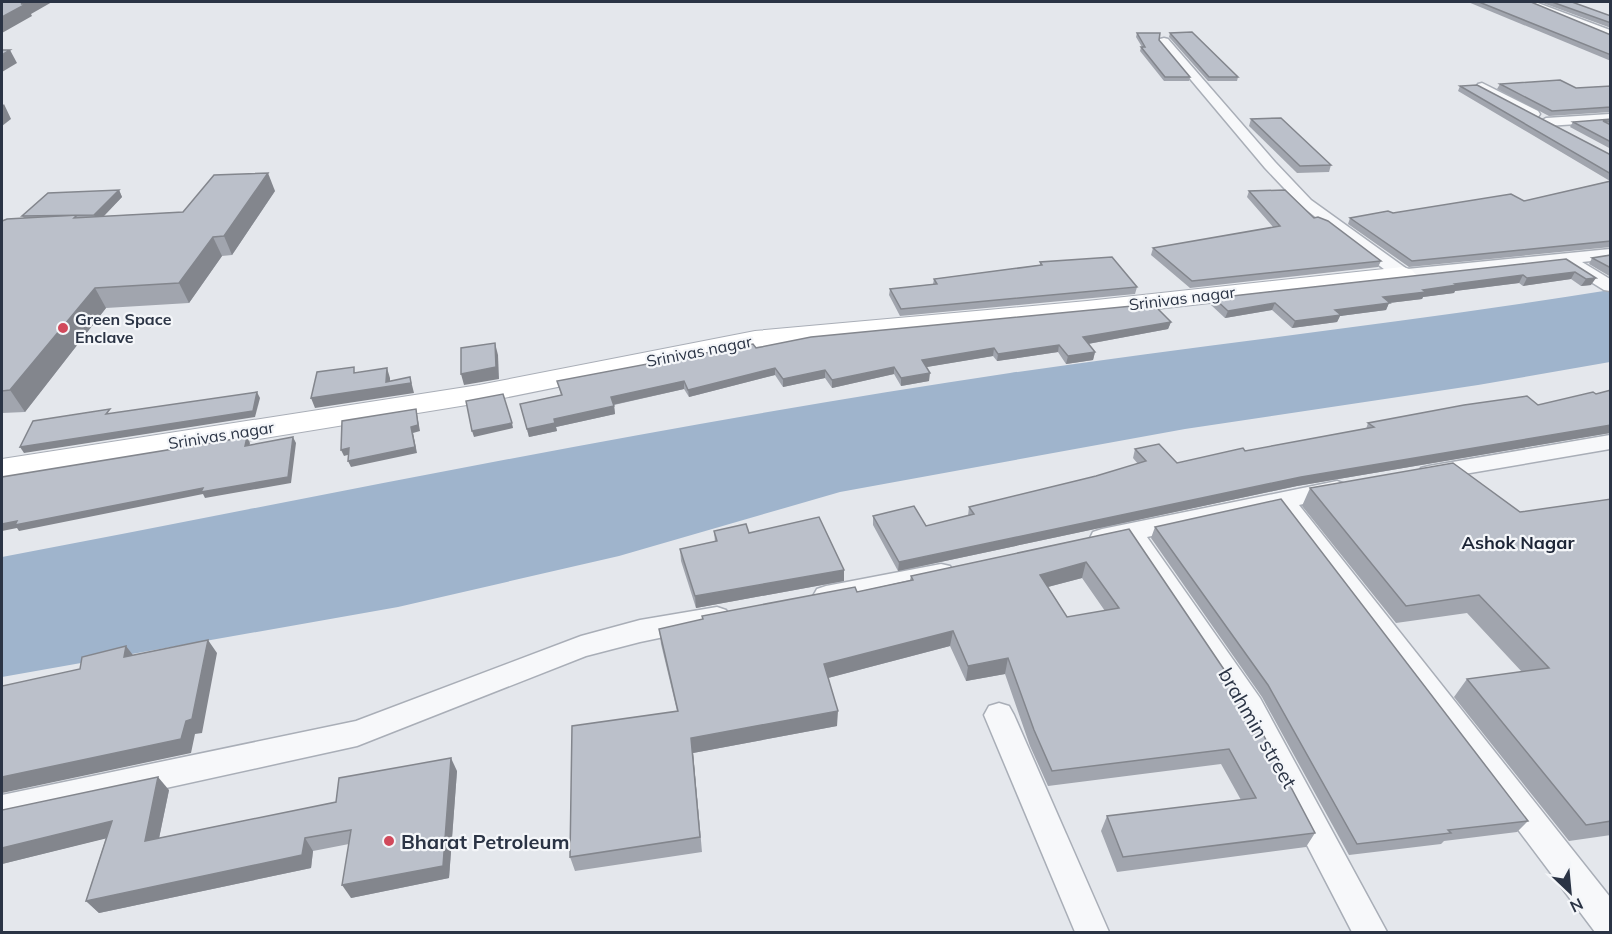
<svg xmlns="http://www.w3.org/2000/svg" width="1612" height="934" viewBox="0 0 1612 934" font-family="Mulish,sans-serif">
<rect width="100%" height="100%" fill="#e4e7ec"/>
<path fill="#9fb4cc" d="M1610,290V362L1478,385L1185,429L840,492L619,556L398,607L2,677V557C337,493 672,423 1010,373C1210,344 1411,322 1610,290Z"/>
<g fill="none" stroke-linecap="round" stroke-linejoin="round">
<defs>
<g id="street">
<polygon points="1522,2 1535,2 1610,30 1610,37"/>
<polygon points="1164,38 1168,39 1275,162 1311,200 1407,269 1610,249 1610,259 1582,262 1610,279 1610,291 1604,290 1562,264 1403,280 1397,279 1301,206 1265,168 1160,43 1160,39"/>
<polygon points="1482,83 1538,111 1540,114 1538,117 1528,117 1478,90 1476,87 1478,84"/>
<polygon points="1610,114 1610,122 1546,126 1539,122 1546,118"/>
<polygon points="1610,435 1610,449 1429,480 1421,478 1418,473 1421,468 1429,466"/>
<polygon points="1337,481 1345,484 1349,489 1345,494 1299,505 1610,897 1610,932 1595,932 1277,509 1147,537 1260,698 1387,932 1352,932 1240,716 1125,542 1102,547 1093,544 1090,538 1093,532 1102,529"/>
<polygon points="941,564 950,566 954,573 950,580 826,606 817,603 813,596 817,589 826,586"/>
<polygon points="717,607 726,610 730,617 726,624 640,642 586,656 357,746 2,824 2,795 356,721 581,636 640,620"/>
<polygon points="999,703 1009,706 1014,715 1109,932 1075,932 984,715 989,706"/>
</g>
<polygon id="secondary" points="1403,267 1412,270 1416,275 1412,280 1087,317 755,347 479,403 2,481 2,459 479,385 755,331 1087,301"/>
</defs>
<use href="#street" stroke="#a9aeb7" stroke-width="3"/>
<use href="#secondary" stroke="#a9aeb7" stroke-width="2"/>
<use href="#street" fill="#f7f8fa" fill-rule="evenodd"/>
<use href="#secondary" fill="#fff" fill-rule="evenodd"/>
</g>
<g fill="#a1a5ae" fill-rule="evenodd">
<polygon points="1468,2 1531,2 1611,35 1611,61"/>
<polygon points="1540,2 1572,2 1611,16 1611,28"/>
<polygon points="1137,33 1190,77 1189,81 1164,81 1140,51 1141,47 1142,47 1136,37"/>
<polygon points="1170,33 1238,77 1237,81 1208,81 1169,37"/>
<polygon points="1500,84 1576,88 1611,86 1611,112 1549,116 1497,89"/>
<polygon points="1460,86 1611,155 1611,247 1409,267 1348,224 1350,218 1524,201 1610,181 1458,91"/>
<polygon points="1251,119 1331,165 1329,172 1297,173 1249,126"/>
<polygon points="1611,119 1611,149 1570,127 1573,122"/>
<polygon points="119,190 122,197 104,216 183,212 275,191 232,255 222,256 189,303 106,308 25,412 2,413 2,221 24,218 22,216"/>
<polygon points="1249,191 1314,218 1381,261 1378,267 1190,288 1151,255 1153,248 1273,227 1247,197"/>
<polygon points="1611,255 1611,277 1589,264 1592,258"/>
<polygon points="1566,259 1591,285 1581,286 1571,279 1523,286 1519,283 1455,291 1454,293 1423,297 1422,299 1389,303 1386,310 1340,316 1337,322 1292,328 1272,310 1225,318 1211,305 1214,298"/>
<polygon points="1040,262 1137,287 1135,294 900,316 889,295 890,289 933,284 934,279 1040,265"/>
<polygon points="1171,322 1168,329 1088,344 1095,352 1093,360 1066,364 1058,352 997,361 993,356 926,367 929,381 901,386 894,374 832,388 825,378 783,387 775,375 689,397 684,389 614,405 615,414 556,427 557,431 529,437 520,404 561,395 557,381 756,348"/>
<polygon points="1611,390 1611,434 1610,433 1297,486 898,571 873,525 873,516 926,526 968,516 969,507 1096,476 1138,464 1133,458 1135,449 1177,463 1366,429 1368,423 1538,405 1596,394"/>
<polygon points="1310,488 1520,512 1611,499 1611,835 1569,841 1454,697 1467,679 1522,672 1467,613 1396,623 1302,506"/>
<polygon points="1155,527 1528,821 1517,832 1444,841 1441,844 1349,855 1262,697 1151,538"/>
<path d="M1129,529L1315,833L1306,847L1117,872L1101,831L1107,816L1241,800L1221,764L1048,786L1030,746L1005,674L966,681L950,646L828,678L837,726L693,753L702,852L575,871L570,857L677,711L661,644L659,629L857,592L910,580L911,576ZM1082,578L1105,611L1067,617L1048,587Z"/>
<polygon points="714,531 749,533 844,570 844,581 696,608 681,561 680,549 715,542"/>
<polygon points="457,771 449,878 351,898 349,844 313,851 311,868 99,913 86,901 106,838 2,864 2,810 169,790 159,838 336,802"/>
</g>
<g fill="#83868d">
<polygon points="26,2 52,2 31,14 32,16 2,33 2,17"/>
<polygon points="10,50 17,63 2,72 2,55"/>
<polygon points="4,104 11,119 2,126 2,106"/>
<polygon points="268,173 275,191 232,255 224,236"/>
<polygon points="119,190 122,197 98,222 94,215"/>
<polygon points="213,237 222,256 189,303 179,283"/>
<polygon points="1575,272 1571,279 1523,286 1527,278"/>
<polygon points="1523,275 1519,283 1455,291 1454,293 1423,297 1422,299 1389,303 1386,310 1340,316 1337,322 1292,328 1295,321 1383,297 1455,284"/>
<polygon points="1596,278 1591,285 1581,286 1586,279"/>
<polygon points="95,288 106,308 25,412 10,390"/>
<polygon points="1275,303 1272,310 1225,318 1228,311"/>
<polygon points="1171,322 1168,329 1082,345 1083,337"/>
<polygon points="495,343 498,355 499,379 464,385 461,374"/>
<polygon points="1059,345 1058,352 997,361 998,354"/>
<polygon points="994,348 993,356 921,368 922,360"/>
<polygon points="1095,352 1093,360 1066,364 1068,356"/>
<polygon points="894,367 894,374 832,388 832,380"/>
<polygon points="387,368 390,378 390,386 410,377 414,393 315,408 311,398 386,382"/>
<polygon points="775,368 775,375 689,397 688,390"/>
<polygon points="825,370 825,378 783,387 783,379"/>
<polygon points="930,373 929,381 901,386 901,378"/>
<polygon points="684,381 684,389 612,405 611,397"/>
<polygon points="257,392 260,398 255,417 24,453 20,447"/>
<polygon points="614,406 615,414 556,427 557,431 529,437 527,429 554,419"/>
<polygon points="416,409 420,431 413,433 417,453 351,467 348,461 411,427"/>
<polygon points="512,423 513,428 474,437 472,431"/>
<polygon points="1611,425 1610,433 1297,486 898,571 899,562 1301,477"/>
<polygon points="247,437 250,443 248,452 245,446"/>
<polygon points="293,437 296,443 291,483 205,498 203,494 19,531 17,528 2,531 2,524"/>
<polygon points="349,448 351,454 344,456 341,450"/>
<polygon points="1086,562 1082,578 1036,590 1040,575"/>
<polygon points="844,570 844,581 696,608 695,596"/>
<polygon points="953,631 950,646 824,679 824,664"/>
<polygon points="208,640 217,653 202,733 195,734 191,753 2,793 2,794 2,777"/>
<polygon points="126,646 136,659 124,657"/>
<polygon points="1008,658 1005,674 966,681 968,666"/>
<polygon points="838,711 837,726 693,753 702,852 691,738"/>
<polygon points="451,758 457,771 449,878 351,898 342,885"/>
<polygon points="158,777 169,790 156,853 145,841"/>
<polygon points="112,821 124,834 2,864 2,848"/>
<polygon points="305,838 313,851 311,868 99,913 86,901"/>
</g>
<g fill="#bbc0ca" stroke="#83868d" stroke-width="1.5" fill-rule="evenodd">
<polygon points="2,2 26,2 21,4 26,4 2,17"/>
<polygon points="1479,2 1531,2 1611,35 1611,55"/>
<polygon points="1552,2 1572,2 1611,16 1611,23"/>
<polygon points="1192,32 1238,77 1209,77 1170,33"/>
<polygon points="1137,33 1160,33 1159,40 1190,77 1165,77 1141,47 1145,47"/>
<polygon points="2,50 10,50 2,55"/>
<polygon points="1560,80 1576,88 1611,86 1611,107 1552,111 1500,84"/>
<polygon points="1477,85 1611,155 1611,174 1460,86"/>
<polygon points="1281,118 1331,165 1300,166 1251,119"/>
<polygon points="1611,119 1611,121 1603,121 1611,125 1611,142 1573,122"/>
<polygon points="268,173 224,236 213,237 179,283 95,288 10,390 2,391 2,221 7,219 77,215 74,218 183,212 214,175"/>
<polygon points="1611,181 1611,241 1412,261 1350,218 1388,211 1393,213 1511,194 1524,201"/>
<polygon points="119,190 94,215 22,216 48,193"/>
<polygon points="1285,190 1314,218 1318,217 1328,221 1381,261 1192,281 1153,248 1280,226 1249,191"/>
<polygon points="1611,255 1611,268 1592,258"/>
<polygon points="1112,257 1137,287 901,309 890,289 937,284 934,279 1042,265 1040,262"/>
<polygon points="1566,259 1596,278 1586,279 1575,272 1527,278 1523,275 1455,284 1457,285 1423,290 1426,292 1383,297 1390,303 1335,310 1341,315 1295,321 1275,303 1228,311 1214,298"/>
<polygon points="1153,304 1171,322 1083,337 1095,352 1068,356 1059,345 998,354 994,348 922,360 930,373 901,378 894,367 832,380 825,370 783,379 775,368 688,390 684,381 611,397 614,406 554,419 555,423 527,429 520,404 562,395 557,381 753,344 756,348 811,337"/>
<polygon points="495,343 496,367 461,374 461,348"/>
<polygon points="354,367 354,373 387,368 386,382 410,377 411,383 311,398 317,372"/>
<polygon points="1611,390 1611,425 1301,477 899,562 873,516 914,506 926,526 974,514 969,507 1096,476 1146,461 1135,449 1159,444 1177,463 1243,448 1245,451 1374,427 1368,423 1464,405 1527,396 1538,405 1593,392 1596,394"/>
<polygon points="257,392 253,411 20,447 33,421 110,409 106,414"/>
<polygon points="503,394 512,423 472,431 466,401"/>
<polygon points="416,409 418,425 411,427 415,447 348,461 349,448 341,450 342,421"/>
<polygon points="247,437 245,446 293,437 288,477 201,492 203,488 15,525 17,521 2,524 2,477"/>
<polygon points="1453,463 1520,512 1611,499 1611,821 1586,825 1467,679 1549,668 1479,595 1406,606 1310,488"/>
<polygon points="1281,499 1528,821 1448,830 1451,833 1357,844 1268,685 1155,527"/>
<polygon points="819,517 844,570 695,596 680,549 717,541 714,531 746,524 749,533"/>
<path d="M1129,529L1246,702L1315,833L1123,857L1107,816L1256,798L1229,749L1052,771L1034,730L1008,658L968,666L953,631L824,664L838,711L691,738L700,837L570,857L572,726L678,711L659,629L703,619L702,616L855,587L857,592L913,580L911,576ZM1086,562L1119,608L1067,617L1040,575Z"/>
<polygon points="208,640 192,719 186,721 181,739 2,777 2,686 80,669 82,657 126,646 124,657"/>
<polygon points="451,758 443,866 342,885 351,830 305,838 302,855 86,901 112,821 2,848 2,810 158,777 145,841 336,802 339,778"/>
</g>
<g fill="#d1495b" stroke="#f4f6f9" stroke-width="2">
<circle cx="63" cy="328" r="6"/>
<circle cx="389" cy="841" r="6"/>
</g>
<g text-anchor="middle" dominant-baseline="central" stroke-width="4.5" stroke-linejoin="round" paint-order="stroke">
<g font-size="16" fill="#2b3445" stroke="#f4f6f9">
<text transform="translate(1182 298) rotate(-7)">Srinivas nagar</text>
<text transform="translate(699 351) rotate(-11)">Srinivas nagar</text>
<text transform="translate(221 435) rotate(-9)">Srinivas nagar</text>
</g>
<g font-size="16" font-weight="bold" fill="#2b3445" stroke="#f4f6f9" text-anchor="start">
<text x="75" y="319">Green Space<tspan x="75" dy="18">Enclave</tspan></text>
</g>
<g font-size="18" font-weight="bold" fill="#1d2536" stroke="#f4f6f9">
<text x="1518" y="542">Ashok Nagar</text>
</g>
<g font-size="20" fill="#2b3445" stroke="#f4f6f9">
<text transform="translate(1258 728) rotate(60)">brahmin street</text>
</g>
<g font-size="20" font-weight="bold" fill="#2b3445" stroke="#f4f6f9" text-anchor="start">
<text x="401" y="841">Bharat Petroleum</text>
</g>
</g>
<rect width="1612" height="934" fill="none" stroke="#2b3445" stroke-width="6"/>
<g transform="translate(1570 892) rotate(154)" stroke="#f4f6f9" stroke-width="4.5" paint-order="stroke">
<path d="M0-4.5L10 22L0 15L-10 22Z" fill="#2b3445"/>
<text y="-9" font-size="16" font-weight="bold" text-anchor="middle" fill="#2b3445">N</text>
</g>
</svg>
